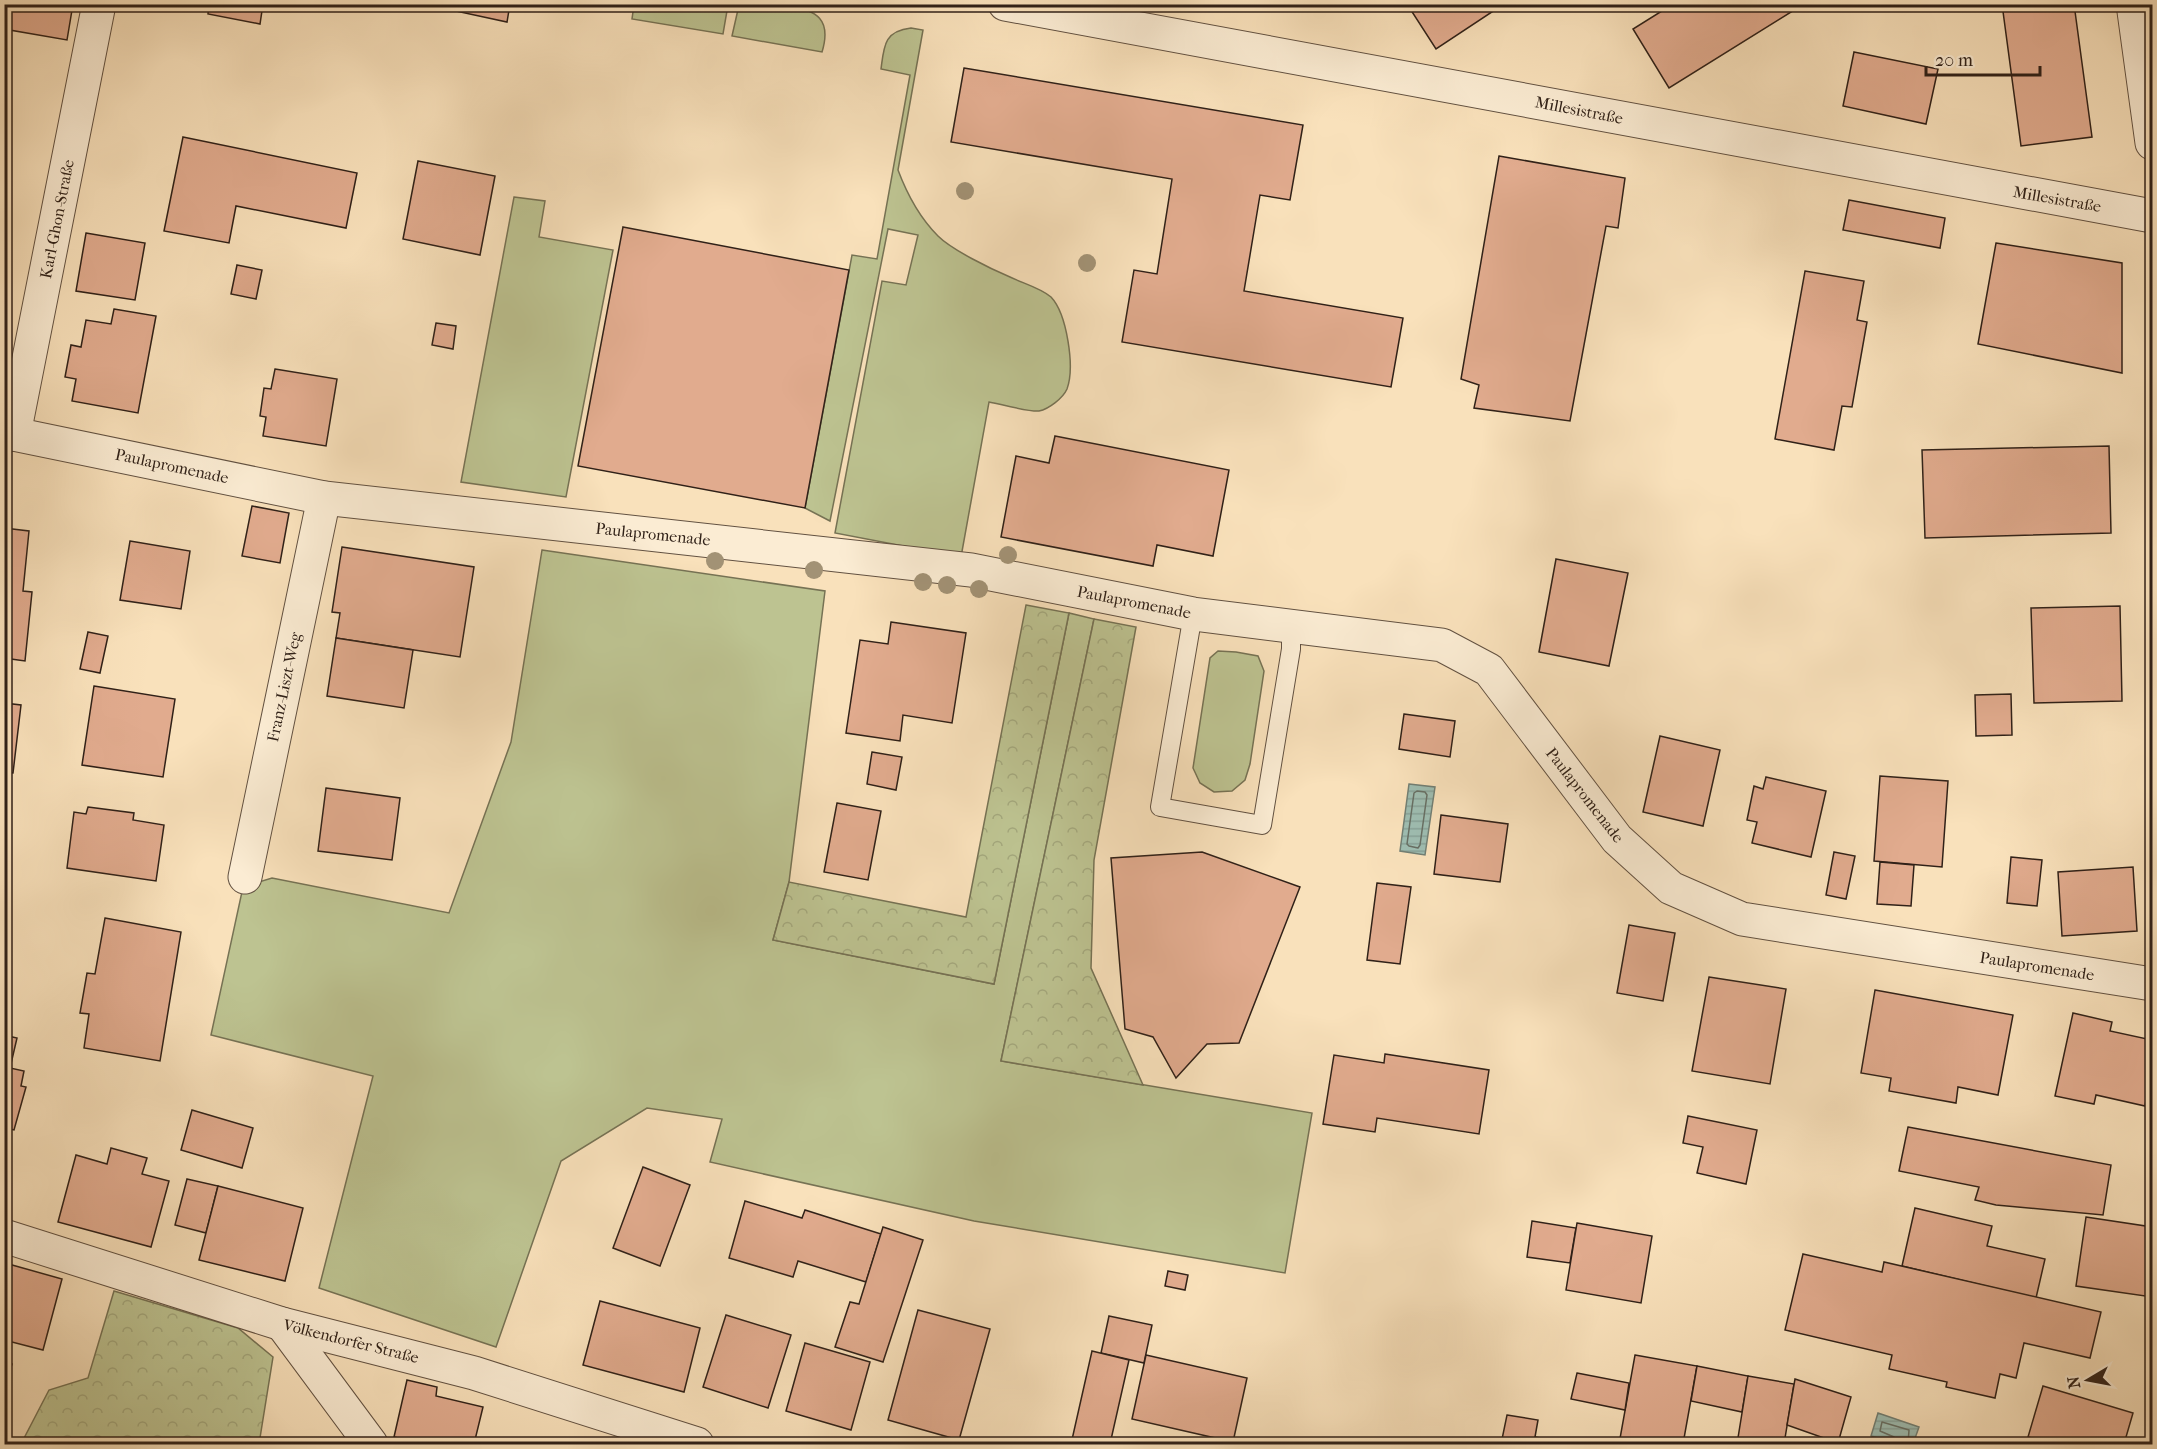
<svg xmlns="http://www.w3.org/2000/svg" width="2157" height="1449" viewBox="0 0 2157 1449" font-family="'IM FELL French Canon',serif">
<defs>
<pattern id="forest-crowns" width="20" height="18" patternUnits="userSpaceOnUse" patternTransform="scale(1.5)"><rect width="20" height="18" fill="#bdc391"/><path d="M2 6a3 3 0 1 1 6 0M12 15a3 3 0 1 1 6 0" fill="none" stroke="#a3a77c"/></pattern>
<pattern id="water-rules" width="6" height="5" patternUnits="userSpaceOnUse" patternTransform="scale(1.5)"><rect width="6" height="5" fill="#9ebdb1"/><path d="M0 2.5h6" fill="none" stroke="#88a298"/></pattern>
</defs>
<rect width="100%" height="100%" fill="#f9e1bb"/>
<filter id="stains"><feTurbulence type="fractalNoise" baseFrequency=".00333" numOctaves="4"/><feColorMatrix values="0 0 0 0 .2 0 0 0 0 .09 0 0 0 0 .02 0 0 0 .5 -.17"/></filter>
<radialGradient id="worn" r=".72"><stop offset=".6" stop-color="#630" stop-opacity="0"/><stop offset="1" stop-color="#630" stop-opacity=".3"/></radialGradient>
<g fill="#bdc391" stroke="#767254" stroke-width="1.5">
<path d="M787,4C817,11 832,19 822,52L732,36L739,5Z"/>
<polygon points="634,5 634,4 728,5 723,34 632,19"/>
<path d="M911,28L923,30L898,170C907,194 920,218 938,236C952,250 991,269 1010,277C1022,283 1041,288 1051,297C1067,314 1075,367 1067,389C1063,398 1049,409 1039,411C1029,412 1000,404 989,402L961,557L835,533L882,281L906,285L918,235L888,229L830,521L805,508L852,255L877,259L910,75L881,69C884,46 884,31 911,28Z"/>
<polygon points="514,197 545,201 539,237 613,250 566,497 461,482"/>
<polygon points="542,550 825,591 789,882 773,940 994,984 1069,613 1094,619 1001,1061 1312,1113 1285,1273 974,1221 710,1162 722,1119 647,1108 561,1161 496,1347 319,1288 373,1076 211,1035 243,887 272,878 449,913 511,742"/>
<polygon points="1218,651 1236,652 1258,656 1264,671 1250,764 1245,780 1232,791 1214,792 1200,783 1193,768 1210,658"/>
</g>
<g fill="url(#forest-crowns)" stroke="#767254" stroke-width="1.5">
<polygon points="1026,605 1069,613 994,984 773,940 789,882 966,917"/>
<polygon points="1094,619 1136,627 1094,860 1091,968 1143,1085 1001,1061"/>
<polygon points="114,1291 238,1328 273,1357 259,1444 21,1444 49,1390 88,1378"/>
</g>
<g fill="url(#water-rules)" stroke="#727f74" stroke-width="1.5">
<polygon points="1409,784 1435,787 1425,855 1400,851"/>
<polygon points="1878,1413 1919,1427 1913,1444 1899,1444 1871,1436"/>
</g>
<g fill="none" stroke-linecap="round" stroke-linejoin="round">
<g stroke="#676f64" stroke-width="1.5">
<polygon points="1417,791 1425,792 1427,795 1420,845 1418,848 1409,846 1407,844 1414,793"/>
<polyline points="1897,1444 1894,1437 1880,1431 1882,1422 1909,1430 1908,1444"/>
</g>
</g>
<g fill="#e1ab8e" stroke="#302118" stroke-width="1.5">
<polygon points="4,4 73,4 67,40 4,29"/>
<polygon points="209,4 263,4 260,24 208,14"/>
<polygon points="452,4 510,4 507,22 451,10"/>
<polygon points="1407,4 1504,4 1436,49"/>
<polygon points="1673,4 1804,4 1669,88 1633,29"/>
<polygon points="2002,4 2074,4 2092,137 2021,146"/>
<polygon points="1854,52 1938,69 1926,124 1843,106"/>
<polygon points="964,68 1303,125 1290,200 1260,195 1244,291 1403,318 1391,387 1122,342 1134,270 1157,274 1172,179 951,142"/>
<polygon points="183,137 357,173 346,228 236,206 229,243 164,231"/>
<polygon points="1499,156 1625,178 1618,228 1606,226 1570,421 1474,408 1479,385 1461,379"/>
<polygon points="418,161 495,176 480,255 403,239"/>
<polygon points="1849,200 1945,218 1940,248 1843,230"/>
<polygon points="623,227 849,270 805,508 578,466"/>
<polygon points="86,233 145,243 135,300 76,291"/>
<polygon points="1996,243 2122,263 2122,373 1978,344"/>
<polygon points="237,265 262,270 256,299 231,294"/>
<polygon points="1805,271 1864,281 1857,320 1867,322 1852,407 1842,406 1834,450 1775,439"/>
<polygon points="114,309 156,316 138,413 72,401 76,379 65,377 71,345 81,347 86,320 111,324"/>
<polygon points="436,323 456,326 453,349 432,345"/>
<polygon points="275,369 337,379 326,446 263,436 266,417 260,416 264,388 271,389"/>
<polygon points="1055,436 1229,470 1213,556 1157,545 1153,566 1001,537 1016,456 1049,463"/>
<polygon points="2109,446 2111,533 1925,538 1922,450"/>
<polygon points="252,506 289,513 280,563 242,556"/>
<polygon points="4,528 29,531 23,591 32,592 25,661 4,658"/>
<polygon points="130,541 190,551 181,609 120,600"/>
<polygon points="342,547 474,567 460,657 336,638 340,613 332,612"/>
<polygon points="1556,559 1628,573 1609,666 1539,652"/>
<polygon points="2120,606 2122,701 2034,703 2031,608"/>
<polygon points="891,622 966,633 952,723 903,715 900,741 846,733 860,640 888,644"/>
<polygon points="88,632 108,636 100,673 80,669"/>
<polygon points="336,638 413,650 404,708 327,696"/>
<polygon points="4,658 9,659 4,695"/>
<polygon points="94,686 175,699 163,777 82,765"/>
<polygon points="2011,694 2012,735 1976,736 1975,695"/>
<polygon points="4,703 21,705 13,773 4,772"/>
<polygon points="1404,714 1455,721 1450,757 1399,749"/>
<polygon points="1660,736 1720,750 1703,826 1643,812"/>
<polygon points="872,752 902,757 896,790 867,784"/>
<polygon points="1880,776 1948,781 1942,867 1874,861"/>
<polygon points="1766,777 1826,791 1811,857 1752,843 1757,822 1747,820 1754,786 1763,789"/>
<polygon points="326,788 400,798 392,860 318,851"/>
<polygon points="837,803 881,811 868,880 824,872"/>
<polygon points="88,807 134,813 133,820 164,825 156,881 67,868 74,812 86,814"/>
<polygon points="1441,815 1508,824 1500,882 1434,874"/>
<polygon points="1202,852 1300,887 1239,1043 1207,1044 1176,1078 1153,1037 1125,1029 1111,858"/>
<polygon points="1834,852 1855,856 1846,899 1826,895"/>
<polygon points="2011,857 2042,860 2037,906 2007,903"/>
<polygon points="1880,862 1914,865 1911,906 1877,904"/>
<polygon points="2133,867 2137,931 2062,936 2058,872"/>
<polygon points="1377,883 1411,887 1400,964 1367,960"/>
<polygon points="105,918 181,932 160,1061 84,1048 89,1014 80,1013 87,973 95,974"/>
<polygon points="1629,925 1675,933 1663,1001 1617,993"/>
<polygon points="1709,977 1786,989 1770,1084 1692,1071"/>
<polygon points="1875,990 2013,1015 1998,1095 1958,1087 1956,1103 1889,1091 1891,1078 1861,1073"/>
<polygon points="2073,1013 2112,1022 2110,1031 2152,1040 2152,1070 2145,1106 2096,1095 2094,1104 2055,1096"/>
<polygon points="4,1035 17,1038 10,1068 24,1071 21,1086 26,1087 14,1130 4,1128"/>
<polygon points="1385,1054 1489,1070 1479,1134 1377,1118 1375,1132 1323,1124 1334,1055 1384,1063"/>
<polygon points="192,1110 253,1128 242,1168 181,1150"/>
<polygon points="1688,1116 1757,1130 1746,1184 1697,1173 1703,1147 1683,1143"/>
<polygon points="1908,1127 2111,1165 2103,1215 1996,1205 1975,1200 1979,1187 1899,1171"/>
<polygon points="111,1148 147,1158 142,1174 169,1181 151,1247 58,1222 76,1155 107,1164"/>
<polygon points="643,1167 690,1185 660,1266 613,1248"/>
<polygon points="187,1179 218,1186 206,1233 175,1225"/>
<polygon points="218,1186 303,1208 285,1281 199,1260"/>
<polygon points="745,1201 802,1218 805,1210 881,1234 866,1282 798,1261 793,1277 729,1258"/>
<polygon points="1915,1208 1992,1226 1987,1246 2045,1259 2036,1298 1902,1266"/>
<polygon points="2086,1217 2152,1227 2152,1297 2076,1286"/>
<polygon points="1532,1221 1576,1228 1570,1263 1527,1257"/>
<polygon points="1577,1223 1652,1236 1641,1303 1566,1290"/>
<polygon points="883,1227 923,1240 883,1362 835,1347 850,1302 859,1304"/>
<polygon points="1803,1254 1882,1272 1884,1262 2101,1312 2090,1358 2024,1343 2016,1378 2000,1374 1995,1398 1946,1387 1947,1382 1889,1369 1892,1355 1785,1330"/>
<polygon points="5,1263 62,1279 43,1350 4,1340"/>
<polygon points="1168,1271 1188,1275 1185,1290 1165,1286"/>
<polygon points="600,1301 700,1328 684,1392 583,1365"/>
<polygon points="918,1310 990,1329 959,1440 888,1420"/>
<polygon points="726,1315 791,1335 768,1408 703,1387"/>
<polygon points="1109,1316 1152,1325 1144,1363 1101,1353"/>
<polygon points="805,1343 870,1362 851,1430 786,1411"/>
<polygon points="1092,1351 1129,1360 1110,1444 1071,1444"/>
<polygon points="1146,1355 1247,1378 1233,1442 1132,1419"/>
<polygon points="1635,1355 1697,1366 1683,1444 1619,1444"/>
<polygon points="4,1362 12,1364 4,1390"/>
<polygon points="1697,1366 1748,1376 1742,1412 1691,1401"/>
<polygon points="1577,1373 1629,1383 1625,1410 1571,1399"/>
<polygon points="1748,1376 1794,1384 1784,1444 1737,1444"/>
<polygon points="1795,1379 1851,1397 1838,1443 1787,1425"/>
<polygon points="407,1380 437,1387 436,1396 483,1407 474,1444 410,1444 411,1441 394,1437"/>
<polygon points="2043,1386 2133,1413 2124,1444 2049,1444 2050,1443 2028,1437"/>
<polygon points="1507,1415 1538,1420 1535,1437 1572,1444 1501,1444"/>
<polygon points="1696,1439 1730,1444 1695,1444"/>
</g>
<g fill="none" stroke-linecap="round" stroke-linejoin="round">
<defs>
<polyline id="service" points="1193,614 1160,807 1262,825 1291,649 1291,626"/>
<g id="minor">
<polyline points="1005,4 2152,216"/>
<polyline points="2133,4 2152,143"/>
<polyline points="4,432 324,498 971,570 1193,614 1442,645 1489,670 1617,839 1671,888 1742,919 2152,984"/>
<polyline points="14,434 99,4"/>
<polyline points="245,877 324,498"/>
<polyline points="4,1236 282,1324 474,1373 697,1444"/>
<polyline points="282,1324 371,1444"/>
</g>
</defs>
<use href="#service" stroke="#625141" stroke-width="20"/>
<use href="#minor" stroke="#625141" stroke-width="35"/>
<use href="#service" stroke="#fbecd3" stroke-width="18"/>
<use href="#minor" stroke="#fbecd3" stroke-width="33"/>
</g>
<g fill="#a29275">
<circle cx="965" cy="191" r="9"/>
<circle cx="1087" cy="263" r="9"/>
<circle cx="1008" cy="555" r="9"/>
<circle cx="715" cy="561" r="9"/>
<circle cx="814" cy="570" r="9"/>
<circle cx="923" cy="582" r="9"/>
<circle cx="947" cy="585" r="9"/>
<circle cx="979" cy="589" r="9"/>
</g>
<g text-anchor="middle" dominant-baseline="central" stroke-width="5" stroke-linejoin="round" paint-order="stroke">
<g font-size="16" fill="#302118" stroke="#fbecd3">
<text transform="translate(1579 110) rotate(11)">Millesistraße</text>
<text transform="translate(2057 199) rotate(10)">Millesistraße</text>
<text transform="translate(57 219) rotate(-79)">Karl-Ghon-Straße</text>
<text transform="translate(172 466) rotate(12)">Paulapromenade</text>
<text transform="translate(653 534) rotate(6)">Paulapromenade</text>
<text transform="translate(1134 602) rotate(11)">Paulapromenade</text>
<text transform="translate(284 687) rotate(-78)">Franz-Liszt-Weg</text>
<text transform="translate(1585 795) rotate(52)">Paulapromenade</text>
<text transform="translate(2037 966) rotate(9)">Paulapromenade</text>
<text transform="translate(351 1341) rotate(14)">Völkendorfer Straße</text>
</g>
</g>
<rect width="2157" height="1449" fill="none" stroke="#f9e1bb" stroke-width="24"/>
<rect x="6" y="6" width="2145" height="1437" fill="none" stroke="#302118" stroke-width="3"/>
<rect x="12" y="12" width="2133" height="1425" fill="none" stroke="#302118" stroke-width="1.5"/>
<g transform="translate(2088 1380) rotate(260)" stroke="#fbecd3" stroke-width="4.5" paint-order="stroke">
<path d="M0-4.5L10 22L0 15L-10 22Z" fill="#302118"/>
<text y="-9" font-size="16" font-weight="bold" text-anchor="middle" fill="#302118">N</text>
</g>
<path d="M1926 66v9h114v-9" fill="none" stroke="#302118" stroke-width="3"/>
<text x="1935" y="66" font-size="18" fill="#302118" stroke="#fbecd3" stroke-width="4.5" paint-order="stroke">20 m</text>
<rect width="100%" height="100%" filter="url(#stains)"/>
<rect width="100%" height="100%" fill="url(#worn)"/>
</svg>
